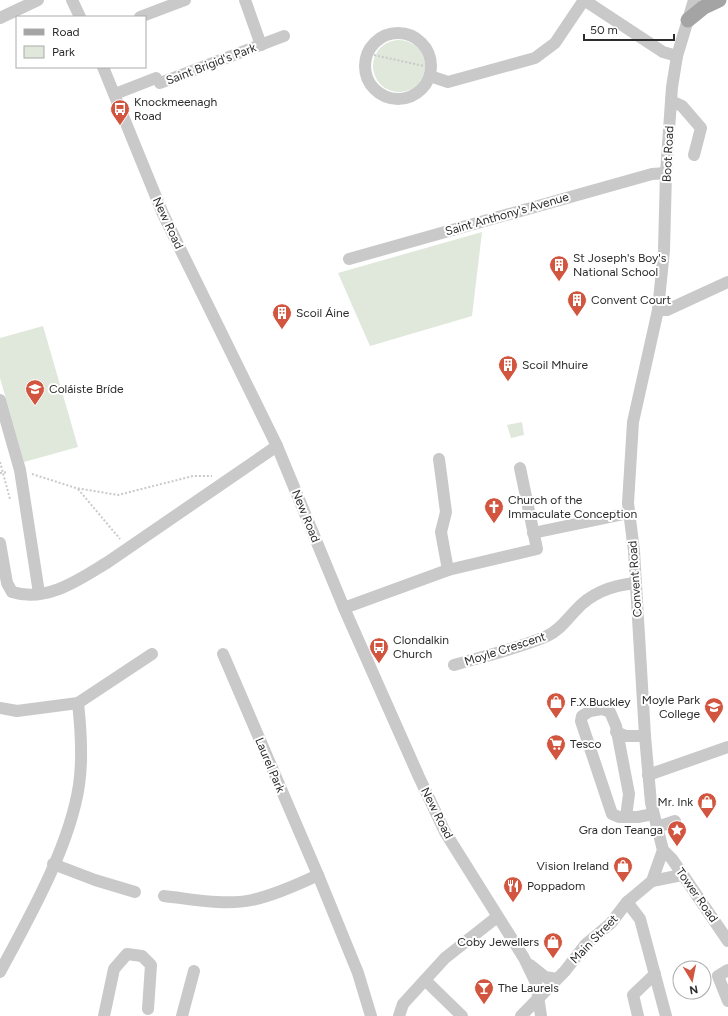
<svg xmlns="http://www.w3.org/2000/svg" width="728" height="1016" viewBox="0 0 728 1016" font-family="Figtree,sans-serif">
<rect width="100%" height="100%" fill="#fff"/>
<g fill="#dfe8db">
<circle cx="399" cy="66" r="26"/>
<polygon points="482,232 472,316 370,346 338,273"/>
<polygon points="43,326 78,447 24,462 0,378 0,338"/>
<polygon points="522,422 524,435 511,438 507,425"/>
</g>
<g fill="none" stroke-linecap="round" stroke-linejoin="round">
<g stroke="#c9c9c9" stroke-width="2" stroke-dasharray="2 2" stroke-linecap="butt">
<polyline points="374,55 424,66"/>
<polyline points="0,462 10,499"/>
<polyline points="0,473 8,472"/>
<polyline points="32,474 76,488 118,495 193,476 212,476"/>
<polyline points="78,489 120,539"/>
</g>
<g stroke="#c9c9c9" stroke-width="12">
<polyline points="72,0 80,17"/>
<polyline points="245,0 261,45"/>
<polyline points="584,0 663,52 677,56"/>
<polyline points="694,0 677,56 672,87 666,173 664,250 658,310 633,422 628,503 634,551 645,736 651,803 663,850 672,859 728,941"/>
<polyline points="140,17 185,0"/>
<polyline points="0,18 38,0"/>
<circle cx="398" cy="66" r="33"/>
<polyline points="103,67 163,214 277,446 344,608 419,777 445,832 524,958 536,983 541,1016"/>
<polyline points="430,76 448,82 535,58 555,43 584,0"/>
<polyline points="160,83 284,36"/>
<polyline points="115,94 156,78"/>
<polyline points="671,101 682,106 701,128 694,155"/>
<polyline points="349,259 652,174 666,173"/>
<polyline points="658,310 667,310 728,282"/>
<polyline points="0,400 20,470 39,593"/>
<polyline points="533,533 629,513"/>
<path d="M0,543L7,583L12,592C47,603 80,579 108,562L277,446"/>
<polyline points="448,570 537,549 520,468"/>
<polyline points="344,608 448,570 441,532 446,512 439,459"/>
<polyline points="223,654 318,875 358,973 371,1016"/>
<path d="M454,665C485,656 517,649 547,636C560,630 567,619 576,610C591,593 614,585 636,583"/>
<polyline points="0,708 17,711 78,703 152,654"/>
<polygon points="602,709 610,712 616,726 629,794 626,817 619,817 612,814 581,721 582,716 590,711"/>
<polyline points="616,732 626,736 645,736"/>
<polyline points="648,775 728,747"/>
<polyline points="626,817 638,817 653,814"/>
<polyline points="657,827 675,821"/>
<polyline points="53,864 95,880 135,892"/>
<polyline points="652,881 682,875"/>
<path d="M164,896C192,899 224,906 252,900C275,895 297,885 318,875"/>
<polyline points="627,902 640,919 666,1016"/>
<polyline points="530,965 545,977 557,979"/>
<polyline points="728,970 718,976 728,1001"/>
<path d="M0,972C29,918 70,846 79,785C83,758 81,730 78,703"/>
<polyline points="425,980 462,1016"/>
<polyline points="104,1016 114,969 127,954 142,956 151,965 148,1009"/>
<polyline points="182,1016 194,971"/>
<polyline points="399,1016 403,1004 445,958 497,917"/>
<polyline points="521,1016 565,971 586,944 611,923 627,902 652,881 663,850"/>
<polyline points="638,1016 633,995 655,974"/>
</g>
<polyline stroke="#a4a4a4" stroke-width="15" points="688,20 704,7 719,0"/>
</g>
<defs>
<symbol id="bus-pin" viewBox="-11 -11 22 30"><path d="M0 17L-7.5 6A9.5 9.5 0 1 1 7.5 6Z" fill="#d2553f" stroke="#fff"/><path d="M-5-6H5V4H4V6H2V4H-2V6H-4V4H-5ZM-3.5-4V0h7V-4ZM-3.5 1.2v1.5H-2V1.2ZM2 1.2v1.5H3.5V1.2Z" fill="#fff"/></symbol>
<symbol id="building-pin" viewBox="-11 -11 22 30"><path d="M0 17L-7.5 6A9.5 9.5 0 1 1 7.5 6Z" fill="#d2553f" stroke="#fff"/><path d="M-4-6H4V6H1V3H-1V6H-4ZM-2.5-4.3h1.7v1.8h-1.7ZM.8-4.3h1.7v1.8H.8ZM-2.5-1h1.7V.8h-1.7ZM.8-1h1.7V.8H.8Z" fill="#fff"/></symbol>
<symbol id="school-pin" viewBox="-11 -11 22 30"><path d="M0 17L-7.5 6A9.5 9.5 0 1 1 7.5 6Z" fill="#d2553f" stroke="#fff"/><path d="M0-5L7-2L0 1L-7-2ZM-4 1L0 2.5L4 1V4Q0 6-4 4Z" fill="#fff"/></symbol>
<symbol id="church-pin" viewBox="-11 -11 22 30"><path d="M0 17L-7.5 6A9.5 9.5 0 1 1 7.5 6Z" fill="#d2553f" stroke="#fff"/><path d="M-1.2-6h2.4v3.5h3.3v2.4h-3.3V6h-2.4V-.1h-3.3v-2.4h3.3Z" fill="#fff"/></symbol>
<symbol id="shop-pin" viewBox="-11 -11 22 30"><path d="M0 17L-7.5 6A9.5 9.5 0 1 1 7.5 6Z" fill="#d2553f" stroke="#fff"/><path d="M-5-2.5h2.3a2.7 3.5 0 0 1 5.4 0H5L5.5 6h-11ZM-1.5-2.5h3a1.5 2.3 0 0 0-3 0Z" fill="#fff"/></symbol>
<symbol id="supermarket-pin" viewBox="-11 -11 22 30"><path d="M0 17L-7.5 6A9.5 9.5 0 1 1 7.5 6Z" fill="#d2553f" stroke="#fff"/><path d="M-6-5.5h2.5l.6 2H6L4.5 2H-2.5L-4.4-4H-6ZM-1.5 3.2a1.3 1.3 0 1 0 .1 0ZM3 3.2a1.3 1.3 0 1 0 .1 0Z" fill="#fff"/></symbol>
<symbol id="sight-pin" viewBox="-11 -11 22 30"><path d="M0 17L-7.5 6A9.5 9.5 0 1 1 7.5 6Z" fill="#d2553f" stroke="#fff"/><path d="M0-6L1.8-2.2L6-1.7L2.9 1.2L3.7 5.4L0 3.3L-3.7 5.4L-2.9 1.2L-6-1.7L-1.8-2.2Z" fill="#fff"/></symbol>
<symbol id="restaurant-pin" viewBox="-11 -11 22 30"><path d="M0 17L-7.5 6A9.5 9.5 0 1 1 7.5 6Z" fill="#d2553f" stroke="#fff"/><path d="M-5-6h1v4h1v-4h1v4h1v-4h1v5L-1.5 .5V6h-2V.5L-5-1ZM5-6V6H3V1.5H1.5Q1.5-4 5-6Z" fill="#fff"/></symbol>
<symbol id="bar-pin" viewBox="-11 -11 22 30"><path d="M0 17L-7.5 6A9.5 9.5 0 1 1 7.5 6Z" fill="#d2553f" stroke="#fff"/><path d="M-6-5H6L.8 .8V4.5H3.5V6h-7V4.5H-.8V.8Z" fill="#fff"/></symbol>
</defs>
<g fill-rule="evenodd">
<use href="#bus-pin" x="109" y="98" width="22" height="30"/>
<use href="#building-pin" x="548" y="254" width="22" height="30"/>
<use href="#building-pin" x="566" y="289" width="22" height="30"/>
<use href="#building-pin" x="271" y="302" width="22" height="30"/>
<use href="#building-pin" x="497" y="354" width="22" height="30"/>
<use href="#school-pin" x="24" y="378" width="22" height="30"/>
<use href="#church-pin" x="483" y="496" width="22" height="30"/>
<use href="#bus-pin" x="368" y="636" width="22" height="30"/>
<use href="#shop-pin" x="545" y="691" width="22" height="30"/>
<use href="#school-pin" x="703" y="696" width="22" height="30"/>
<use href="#supermarket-pin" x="545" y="733" width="22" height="30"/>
<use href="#shop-pin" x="696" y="791" width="22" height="30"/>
<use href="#sight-pin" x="666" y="819" width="22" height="30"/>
<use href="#shop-pin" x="612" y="855" width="22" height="30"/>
<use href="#restaurant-pin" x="502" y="875" width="22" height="30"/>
<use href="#shop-pin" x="542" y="931" width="22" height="30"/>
<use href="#bar-pin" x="473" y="977" width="22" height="30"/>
</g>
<g text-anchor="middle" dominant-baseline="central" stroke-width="4" stroke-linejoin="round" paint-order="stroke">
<g font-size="12" fill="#2c2c2c" stroke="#fff">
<text transform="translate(211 64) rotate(-21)">Saint Brigid's Park</text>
<text transform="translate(668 154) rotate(-87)">Boot Road</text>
<text transform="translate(507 214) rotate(-16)">Saint Anthony's Avenue</text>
<text transform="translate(168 223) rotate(65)">New Road</text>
<text transform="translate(306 516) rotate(68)">New Road</text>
<text transform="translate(635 579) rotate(-94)">Convent Road</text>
<text transform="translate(505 649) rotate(-18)">Moyle Crescent</text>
<text transform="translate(270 765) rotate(67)">Laurel Park</text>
<text transform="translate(437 813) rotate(63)">New Road</text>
<text transform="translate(697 895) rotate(55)">Tower Road</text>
<text transform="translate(594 939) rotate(-46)">Main Street</text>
</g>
<g font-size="12" fill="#2c2c2c" stroke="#fff" text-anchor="start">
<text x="134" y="102">Knockmeenagh<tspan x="134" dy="14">Road</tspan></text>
<text x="573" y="258">St Joseph's Boy's<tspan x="573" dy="14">National School</tspan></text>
<text x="591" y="300">Convent Court</text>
<text x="296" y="313">Scoil Áine</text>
<text x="522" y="365">Scoil Mhuire</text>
<text x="49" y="389">Coláiste Bríde</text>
<text x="508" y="500">Church of the<tspan x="508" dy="14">Immaculate Conception</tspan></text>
<text x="393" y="640">Clondalkin<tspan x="393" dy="14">Church</tspan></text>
<text x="700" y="700" text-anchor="end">Moyle Park<tspan x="700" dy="14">College</tspan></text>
<text x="570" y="702">F.X.Buckley</text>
<text x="570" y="744">Tesco</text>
<text x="693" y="802" text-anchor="end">Mr. Ink</text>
<text x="663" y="830" text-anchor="end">Gra don Teanga</text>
<text x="609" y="866" text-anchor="end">Vision Ireland</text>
<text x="527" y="886">Poppadom</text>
<text x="539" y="942" text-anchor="end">Coby Jewellers</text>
<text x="498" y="988">The Laurels</text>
</g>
</g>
<rect x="16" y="16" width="130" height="52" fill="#ffffff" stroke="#ababab"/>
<rect x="24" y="29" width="20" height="6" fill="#a4a4a4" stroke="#ababab"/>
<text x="52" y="36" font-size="12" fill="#2c2c2c">Road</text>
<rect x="24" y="46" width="20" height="12" fill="#dfe8db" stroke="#ababab"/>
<text x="52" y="56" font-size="12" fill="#2c2c2c">Park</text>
<g transform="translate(692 980) rotate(170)"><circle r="19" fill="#ffffff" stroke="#ababab"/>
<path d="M0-3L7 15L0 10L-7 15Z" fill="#d2553f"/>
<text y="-6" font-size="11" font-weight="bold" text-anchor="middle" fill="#2c2c2c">N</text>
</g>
<path d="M584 34v6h90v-6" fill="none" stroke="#2c2c2c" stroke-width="2"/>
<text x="590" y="34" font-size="12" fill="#2c2c2c" stroke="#ffffff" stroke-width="3" paint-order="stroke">50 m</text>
</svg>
